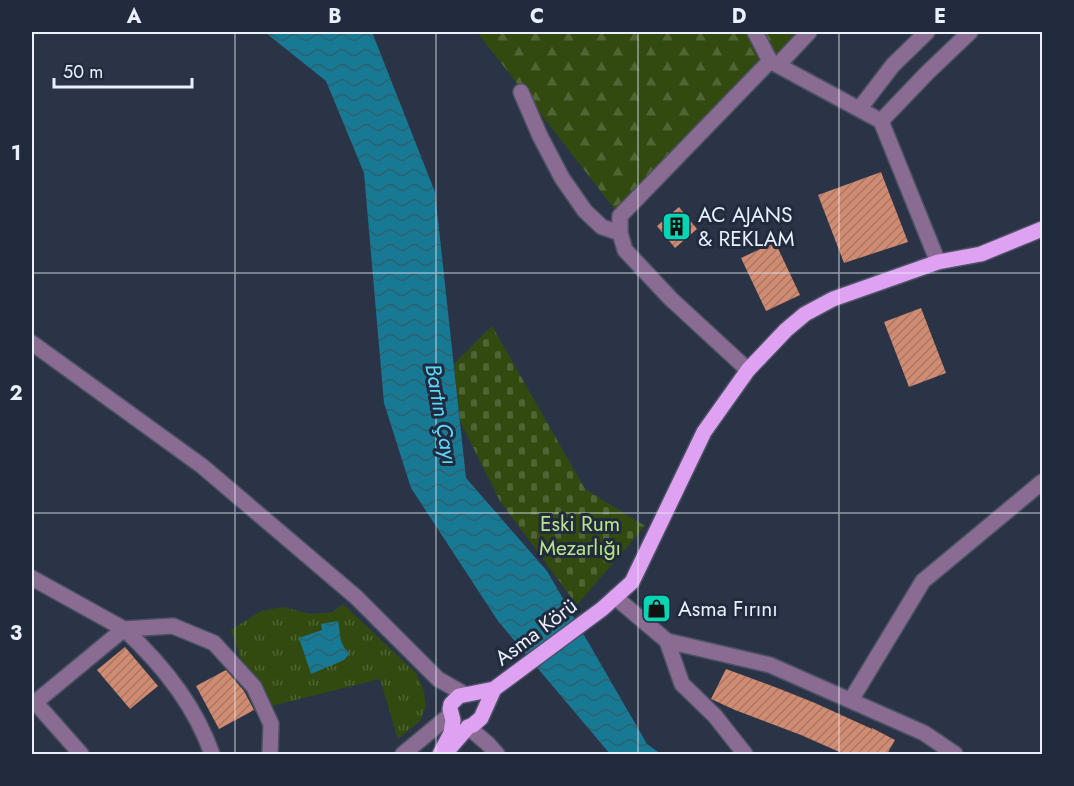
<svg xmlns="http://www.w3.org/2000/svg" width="1074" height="786" viewBox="0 0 1074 786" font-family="Jost,sans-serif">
<defs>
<pattern id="forest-firs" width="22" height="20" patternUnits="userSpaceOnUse" patternTransform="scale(1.5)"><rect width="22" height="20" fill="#324a10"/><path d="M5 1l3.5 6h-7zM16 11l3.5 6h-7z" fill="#506434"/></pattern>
<pattern id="cemetery-stones" width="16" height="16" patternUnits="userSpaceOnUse" patternTransform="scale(1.5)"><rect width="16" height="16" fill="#324a10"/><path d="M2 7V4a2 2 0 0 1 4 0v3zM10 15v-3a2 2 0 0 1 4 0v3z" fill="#506434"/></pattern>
<pattern id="park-tufts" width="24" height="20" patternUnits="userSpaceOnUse" patternTransform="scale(1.5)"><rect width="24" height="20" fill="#324a10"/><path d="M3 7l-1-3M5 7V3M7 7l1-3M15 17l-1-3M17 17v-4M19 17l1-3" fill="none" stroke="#506434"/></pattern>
<pattern id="water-waves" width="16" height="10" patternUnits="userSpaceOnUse" patternTransform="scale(1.5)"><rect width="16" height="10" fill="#177993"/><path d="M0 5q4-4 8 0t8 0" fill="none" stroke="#2e6070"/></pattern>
<pattern id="building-hatch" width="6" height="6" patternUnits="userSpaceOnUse" patternTransform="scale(1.5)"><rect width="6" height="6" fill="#d08b71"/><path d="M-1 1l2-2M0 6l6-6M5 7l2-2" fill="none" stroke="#a77766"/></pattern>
</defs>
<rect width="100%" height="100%" fill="#2b3447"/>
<polygon fill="url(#forest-firs)" points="477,32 800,32 620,216"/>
<polygon fill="url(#cemetery-stones)" points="492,326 585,489 645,526 577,605 500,501 460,421 454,364"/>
<polygon fill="url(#park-tufts)" points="343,604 416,673 424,691 426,707 420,721 398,739 380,679 271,706 262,688 240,657 231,630 261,611 283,607 311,614 333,612"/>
<g fill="url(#water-waves)">
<polygon points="263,32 372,32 435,192 466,478 547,571 647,744 661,754 610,754 498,621 411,488 384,403 364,173 326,81 266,33"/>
<path d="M338,621C341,634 338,644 350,653L344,660L311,674L299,638L322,630L321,624Z"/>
</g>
<g fill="url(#building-hatch)">
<polygon points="881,172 908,242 844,263 818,195"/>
<polygon points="679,207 697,229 675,248 657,226"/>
<polygon points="775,242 800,295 766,311 741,258"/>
<polygon points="921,308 946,373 909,387 884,322"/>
<polygon points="125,647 158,686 130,709 97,670"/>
<polygon points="726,669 780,689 815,703 872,729 872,728 895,740 887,754 844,754 801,735 735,710 711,699"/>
<polygon points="226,670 244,691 254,710 219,729 196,686"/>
</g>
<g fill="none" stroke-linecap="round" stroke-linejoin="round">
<defs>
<g id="minor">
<polyline points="770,61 881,121 938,262"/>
<polyline points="778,65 809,32"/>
<polyline points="521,92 540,136 562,178 585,211 602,227 620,233"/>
<polyline points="860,108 893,65 927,32"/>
<polyline points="881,121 927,73 970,32"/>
<polyline points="32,343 202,466 356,597 438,679 464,694"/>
<polyline points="748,370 671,299 625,250 620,233 620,216 770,61 755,32"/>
<polyline points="32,578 124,629 173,626 214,643 254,687 271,724 270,754"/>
<polyline points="615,597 667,641 770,665 924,733 955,754"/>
<polyline points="667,641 682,684 715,716 745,754"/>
<polyline points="851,700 923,581 1042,482"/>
<polyline points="35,702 81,754"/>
<path d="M32,705L124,629C162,664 195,705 212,754"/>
<polyline points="468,727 488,744 497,754"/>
<polyline points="403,754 450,715"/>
</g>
<g id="major">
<polyline points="448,750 468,727 473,725 481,718 494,689"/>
<polyline points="440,754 451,733 453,720 450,709 451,704 459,696 494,689 602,609 632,582 704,432 748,370 786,330 805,314 833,299 938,262 981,254 1042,229"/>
</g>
</defs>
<use href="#minor" stroke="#4a5264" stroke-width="18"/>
<use href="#major" stroke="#4a5264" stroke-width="18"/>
<use href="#minor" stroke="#8a6c93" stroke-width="15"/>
<use href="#major" stroke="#dfa1f1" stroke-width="15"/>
</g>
<path fill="none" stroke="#eaf0fd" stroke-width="1.5" stroke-opacity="0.55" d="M235,32V754M436,32V754M638,32V754M839,32V754M32,273H1042M32,513H1042"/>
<defs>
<symbol id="building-square" viewBox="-11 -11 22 22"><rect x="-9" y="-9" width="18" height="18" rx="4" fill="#09d5b5" stroke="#222a3d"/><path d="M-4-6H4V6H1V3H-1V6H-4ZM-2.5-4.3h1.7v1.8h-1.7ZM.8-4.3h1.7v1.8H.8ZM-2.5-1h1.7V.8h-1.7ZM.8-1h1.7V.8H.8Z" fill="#111"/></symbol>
<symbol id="shop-square" viewBox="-11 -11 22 22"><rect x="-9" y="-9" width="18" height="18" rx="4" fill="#09d5b5" stroke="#222a3d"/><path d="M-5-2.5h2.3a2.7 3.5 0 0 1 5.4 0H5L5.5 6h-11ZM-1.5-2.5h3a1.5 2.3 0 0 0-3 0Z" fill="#111"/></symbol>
</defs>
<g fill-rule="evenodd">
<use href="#building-square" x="660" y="210" width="33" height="33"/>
<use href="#shop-square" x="640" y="592" width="33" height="33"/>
</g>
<g text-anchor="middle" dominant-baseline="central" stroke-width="6" stroke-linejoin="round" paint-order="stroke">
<g font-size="21" fill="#eaf0fd" stroke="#222a3d" text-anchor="start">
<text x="698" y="215">AC AJANS<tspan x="698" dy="24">&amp; REKLAM</tspan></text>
<text x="678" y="609">Asma Fırını</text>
</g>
<g font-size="21" fill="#bae48c" stroke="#222a3d">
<text x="580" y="524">Eski Rum<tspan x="580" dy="24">Mezarlığı</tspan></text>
</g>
<g font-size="21" fill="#eaf0fd" stroke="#222a3d">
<text transform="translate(536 632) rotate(-37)">Asma Körü</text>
</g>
<g font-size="22" font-style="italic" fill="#5ad8fe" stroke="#222a3d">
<text transform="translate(442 414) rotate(80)">Bartın Çayı</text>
</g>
</g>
<rect width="1074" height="786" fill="none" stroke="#222a3d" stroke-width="66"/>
<path d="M54 78v9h138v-9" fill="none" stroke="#eaf0fd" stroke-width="3"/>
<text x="63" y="78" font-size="18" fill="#eaf0fd" stroke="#222a3d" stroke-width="4.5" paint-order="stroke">50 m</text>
<rect x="33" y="33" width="1008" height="720" fill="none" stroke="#eaf0fd" stroke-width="2"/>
<g font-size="20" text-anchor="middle" font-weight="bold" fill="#eaf0fd">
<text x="134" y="23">A</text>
<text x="335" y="23">B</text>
<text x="537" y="23">C</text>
<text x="739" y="23">D</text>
<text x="940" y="23">E</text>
<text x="16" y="160">1</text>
<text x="16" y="400">2</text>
<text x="16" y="640">3</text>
</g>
</svg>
